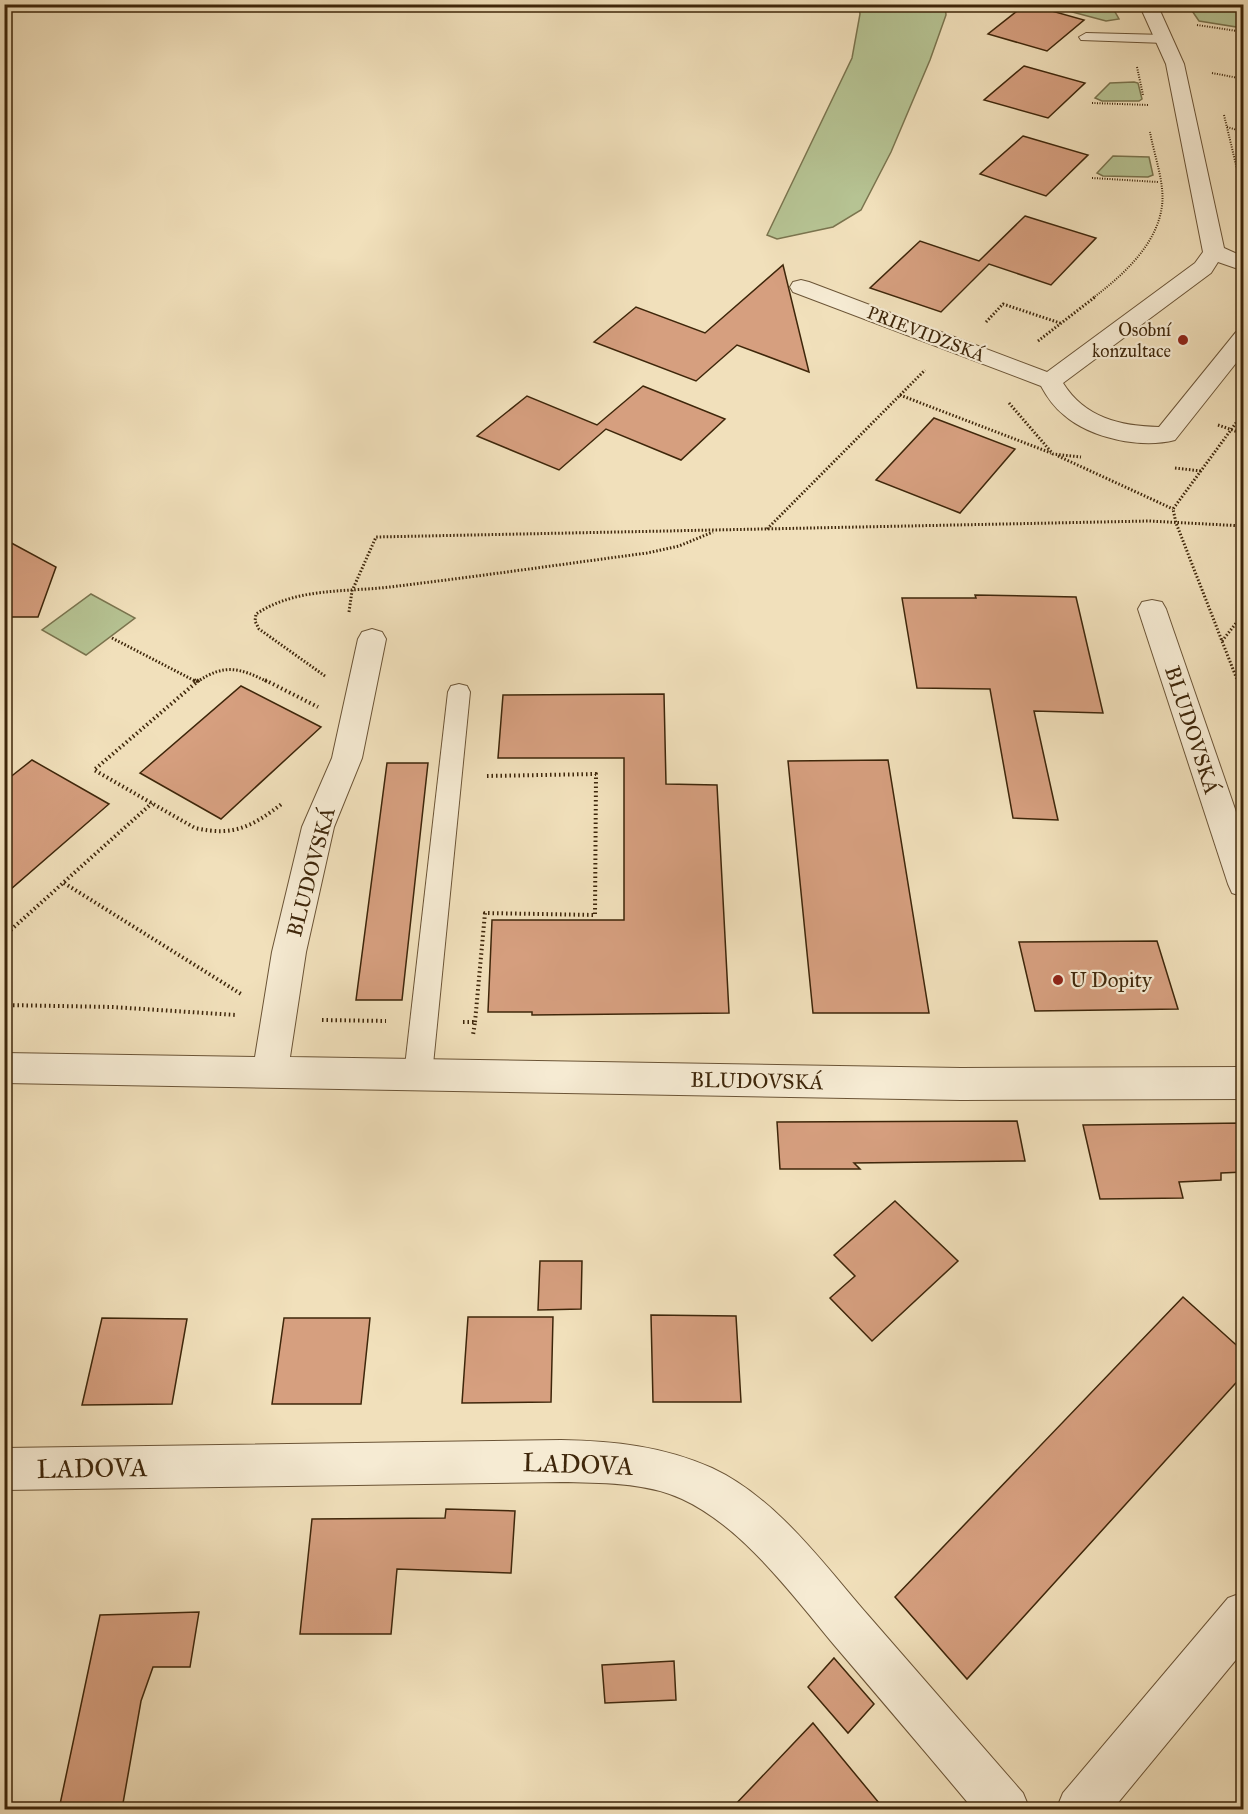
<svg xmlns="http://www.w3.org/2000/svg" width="1248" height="1814" viewBox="0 0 1248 1814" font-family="'IM FELL Great Primer',serif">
<rect width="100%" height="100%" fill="#f1e0bb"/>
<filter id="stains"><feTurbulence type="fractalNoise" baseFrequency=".00333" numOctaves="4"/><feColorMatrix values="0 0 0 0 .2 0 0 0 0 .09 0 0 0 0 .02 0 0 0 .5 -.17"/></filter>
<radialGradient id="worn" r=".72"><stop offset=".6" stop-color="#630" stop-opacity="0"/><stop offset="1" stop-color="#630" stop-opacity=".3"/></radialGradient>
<g fill="#b6c393" stroke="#7a744e" stroke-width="1.5">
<polygon points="945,4 946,15 930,60 891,152 861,210 833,227 777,239 767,235 852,58 860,14 859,8 611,5"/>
<polygon points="1046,5 1111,5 1119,19 1106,21"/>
<polygon points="1188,5 1243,5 1243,28 1199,21"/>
<polygon points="1134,82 1138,83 1142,99 1139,101 1102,101 1095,98 1110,83"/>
<polygon points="1113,156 1149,157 1153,175 1148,177 1103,176 1097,173"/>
<polygon points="91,594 135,618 86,655 42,630"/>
</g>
<g fill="#d69f7f" stroke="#3e260a" stroke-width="1.5">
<polygon points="1026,4 1027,4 1084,20 1047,51 988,34"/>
<polygon points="1024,66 1085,83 1048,118 984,100"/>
<polygon points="1023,136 1088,155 1046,196 980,174"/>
<polygon points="1025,216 1096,238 1051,285 989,264 941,312 870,288 920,241 979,261"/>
<polygon points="783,265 809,372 737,345 696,381 594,342 636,307 705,333"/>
<polygon points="643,386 725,419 681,460 606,429 559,470 477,436 527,396 597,425"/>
<polygon points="934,418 1015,449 960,513 876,480"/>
<polygon points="4,539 56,567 38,617 4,617"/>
<polygon points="975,595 1076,597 1103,713 1034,711 1058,820 1013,818 990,689 917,688 902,598 976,598"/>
<polygon points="241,686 321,727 221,819 140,773"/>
<polygon points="664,694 666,784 717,785 729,1013 532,1015 532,1012 488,1012 492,920 624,920 624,758 498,758 503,695"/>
<polygon points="32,760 109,804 4,895 4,782"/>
<polygon points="888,760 929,1013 813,1013 788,761"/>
<polygon points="387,763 428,763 402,1000 356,1000"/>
<polygon points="1157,941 1178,1009 1035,1011 1019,942"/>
<polygon points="1017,1121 1025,1161 854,1163 860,1169 780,1169 777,1122"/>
<polygon points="1244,1123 1244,1172 1221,1173 1221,1180 1179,1182 1183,1198 1100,1199 1083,1125"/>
<polygon points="895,1201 958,1261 872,1341 830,1298 855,1276 834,1255"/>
<polygon points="540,1261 582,1261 581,1309 538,1310"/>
<polygon points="1183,1297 1244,1352 1244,1374 967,1679 895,1597"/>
<polygon points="651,1315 736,1316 741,1402 653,1402"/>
<polygon points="468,1317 553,1317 551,1402 462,1403"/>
<polygon points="102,1318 187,1319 172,1404 82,1405"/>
<polygon points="284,1318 370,1318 361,1404 272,1404"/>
<polygon points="446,1509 515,1511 511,1573 397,1569 391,1634 300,1634 312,1519 445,1518"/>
<polygon points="199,1612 190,1667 153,1667 141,1701 122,1809 59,1809 100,1615"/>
<polygon points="834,1658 874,1704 848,1733 808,1687"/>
<polygon points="674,1661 676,1700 605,1703 602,1665"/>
<polygon points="813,1723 884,1809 731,1809"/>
</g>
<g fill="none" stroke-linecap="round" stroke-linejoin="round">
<defs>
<g id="service">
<polygon points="1086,33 1165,35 1172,39 1165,43 1081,40 1079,37"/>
<polygon points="459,684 467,686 470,692 432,1075 428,1084 418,1087 408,1084 404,1075 448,692 451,686"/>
</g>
<g id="minor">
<path d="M1139,4H1157L1184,64L1224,248L1244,257V271L1218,262L1211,273L1063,383C1085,418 1120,426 1159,427L1236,332L1244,330V353L1175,440C1141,449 1090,438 1064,415C1054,407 1047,397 1041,386L793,292L790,287L793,282L801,280L809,282L1047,372L1195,263L1203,252L1166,64Z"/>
<polygon points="1152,600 1162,602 1166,609 1244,835 1244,897 1232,893 1228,884 1138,609 1142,602"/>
<polygon points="372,629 382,632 386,639 362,758 334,827 306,952 290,1057 961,1068 1244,1067 1244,1099 961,1100 4,1083 4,1053 255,1057 272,952 302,827 332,758 358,639 362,632"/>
<path d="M561,1440C614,1441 663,1446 712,1468C776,1498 822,1562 867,1614C919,1674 971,1733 1023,1793L1030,1810H974C928,1755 882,1701 835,1646C793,1596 743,1527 682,1499C646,1482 600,1483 561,1482L4,1490V1448Z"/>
<polygon points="1244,1592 1244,1650 1112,1810 1056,1810 1063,1793 1228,1598"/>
</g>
</defs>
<use href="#service" stroke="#6b5436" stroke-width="2"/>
<use href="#minor" stroke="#6b5436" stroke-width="2"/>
<g stroke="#3e260a" stroke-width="2" stroke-dasharray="1 1.5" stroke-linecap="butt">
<polyline points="1197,25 1244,32"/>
<polyline points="1137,67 1143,95"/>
<polyline points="1212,73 1244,79"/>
<polyline points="1092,103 1148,105"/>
<polyline points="1224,115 1244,198"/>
<polyline points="1227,127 1244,132"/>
<polyline points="1092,178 1158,182"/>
<path d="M1093,298C1122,276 1157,245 1162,206C1165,183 1154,155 1150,132"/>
</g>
<g stroke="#3e260a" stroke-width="3" stroke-dasharray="1.5 2" stroke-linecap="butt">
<polyline points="986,322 1003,304 1060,323"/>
<polyline points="1038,341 1095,297"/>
<polyline points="900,395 1051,453"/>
<polyline points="1009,403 1053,454 1081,457"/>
<polyline points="1218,425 1244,434"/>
<polyline points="1058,456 1173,509"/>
<polyline points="1175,468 1201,471"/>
<polyline points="767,529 925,370"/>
<polyline points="349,612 352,591 376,537 1149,521 1244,526"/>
<polyline points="112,638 197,682"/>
<polyline points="1222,641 1244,613"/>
<path d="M325,676L259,629L255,621L256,614C299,586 348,593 398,586C481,576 564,564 647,553L679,546L713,532"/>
<path d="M197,682C225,663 240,668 268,682"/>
<polyline points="1238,682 1176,523 1173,509 1244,412"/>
</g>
<g stroke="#3e260a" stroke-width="4" stroke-dasharray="1.5 3" stroke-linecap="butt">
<polyline points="194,680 197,682"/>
<path d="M199,680L94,770L195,828C234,837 253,826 283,803"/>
<polyline points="265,680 318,707"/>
<polyline points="1238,680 1244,696"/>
<polyline points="64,883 241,994"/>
<polyline points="4,936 152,803"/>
<polyline points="4,1005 112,1007 236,1015"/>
<polyline points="322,1020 386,1021"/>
<polyline points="463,1022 475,1022 473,1035"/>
<polyline points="475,1022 485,913 595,915 596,774 486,776"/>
</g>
<use href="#service" fill="#f6ebd3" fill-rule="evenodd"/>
<use href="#minor" fill="#f6ebd3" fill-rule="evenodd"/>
</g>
<g fill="#8f2418" stroke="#f6ebd3" stroke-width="2">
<circle cx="1183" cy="340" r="6"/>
<circle cx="1058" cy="980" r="6"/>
</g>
<g text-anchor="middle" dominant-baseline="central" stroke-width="4.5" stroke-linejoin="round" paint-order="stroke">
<g font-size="18" fill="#3e260a" stroke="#f6ebd3" text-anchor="end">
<text x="1171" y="330">Osobní<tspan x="1171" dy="21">konzultace</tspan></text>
</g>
<g font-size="18" fill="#3e260a" stroke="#f6ebd3">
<text transform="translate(926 334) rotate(21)">PRIEVIDZSKÁ</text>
</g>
<g font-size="21" fill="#3e260a" stroke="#f6ebd3">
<text transform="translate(1192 730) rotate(72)">BLUDOVSKÁ</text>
<text transform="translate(311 872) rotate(-75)">BLUDOVSKÁ</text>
<text transform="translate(757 1081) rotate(1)">BLUDOVSKÁ</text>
</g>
<g font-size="21" fill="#3e260a" stroke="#f6ebd3" text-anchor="start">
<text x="1070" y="980">U Dopity</text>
</g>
<g font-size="26" fill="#3e260a" stroke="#f6ebd3">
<text transform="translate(578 1464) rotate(2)">LADOVA</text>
<text transform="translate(92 1468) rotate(-1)">LADOVA</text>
</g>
</g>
<rect width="1248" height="1814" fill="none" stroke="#f1e0bb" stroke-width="24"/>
<rect x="6" y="6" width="1236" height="1802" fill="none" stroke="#3e260a" stroke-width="3"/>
<rect x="12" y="12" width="1224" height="1790" fill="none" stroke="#3e260a" stroke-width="1.5"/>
<rect width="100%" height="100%" filter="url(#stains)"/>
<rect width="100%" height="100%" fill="url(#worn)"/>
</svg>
